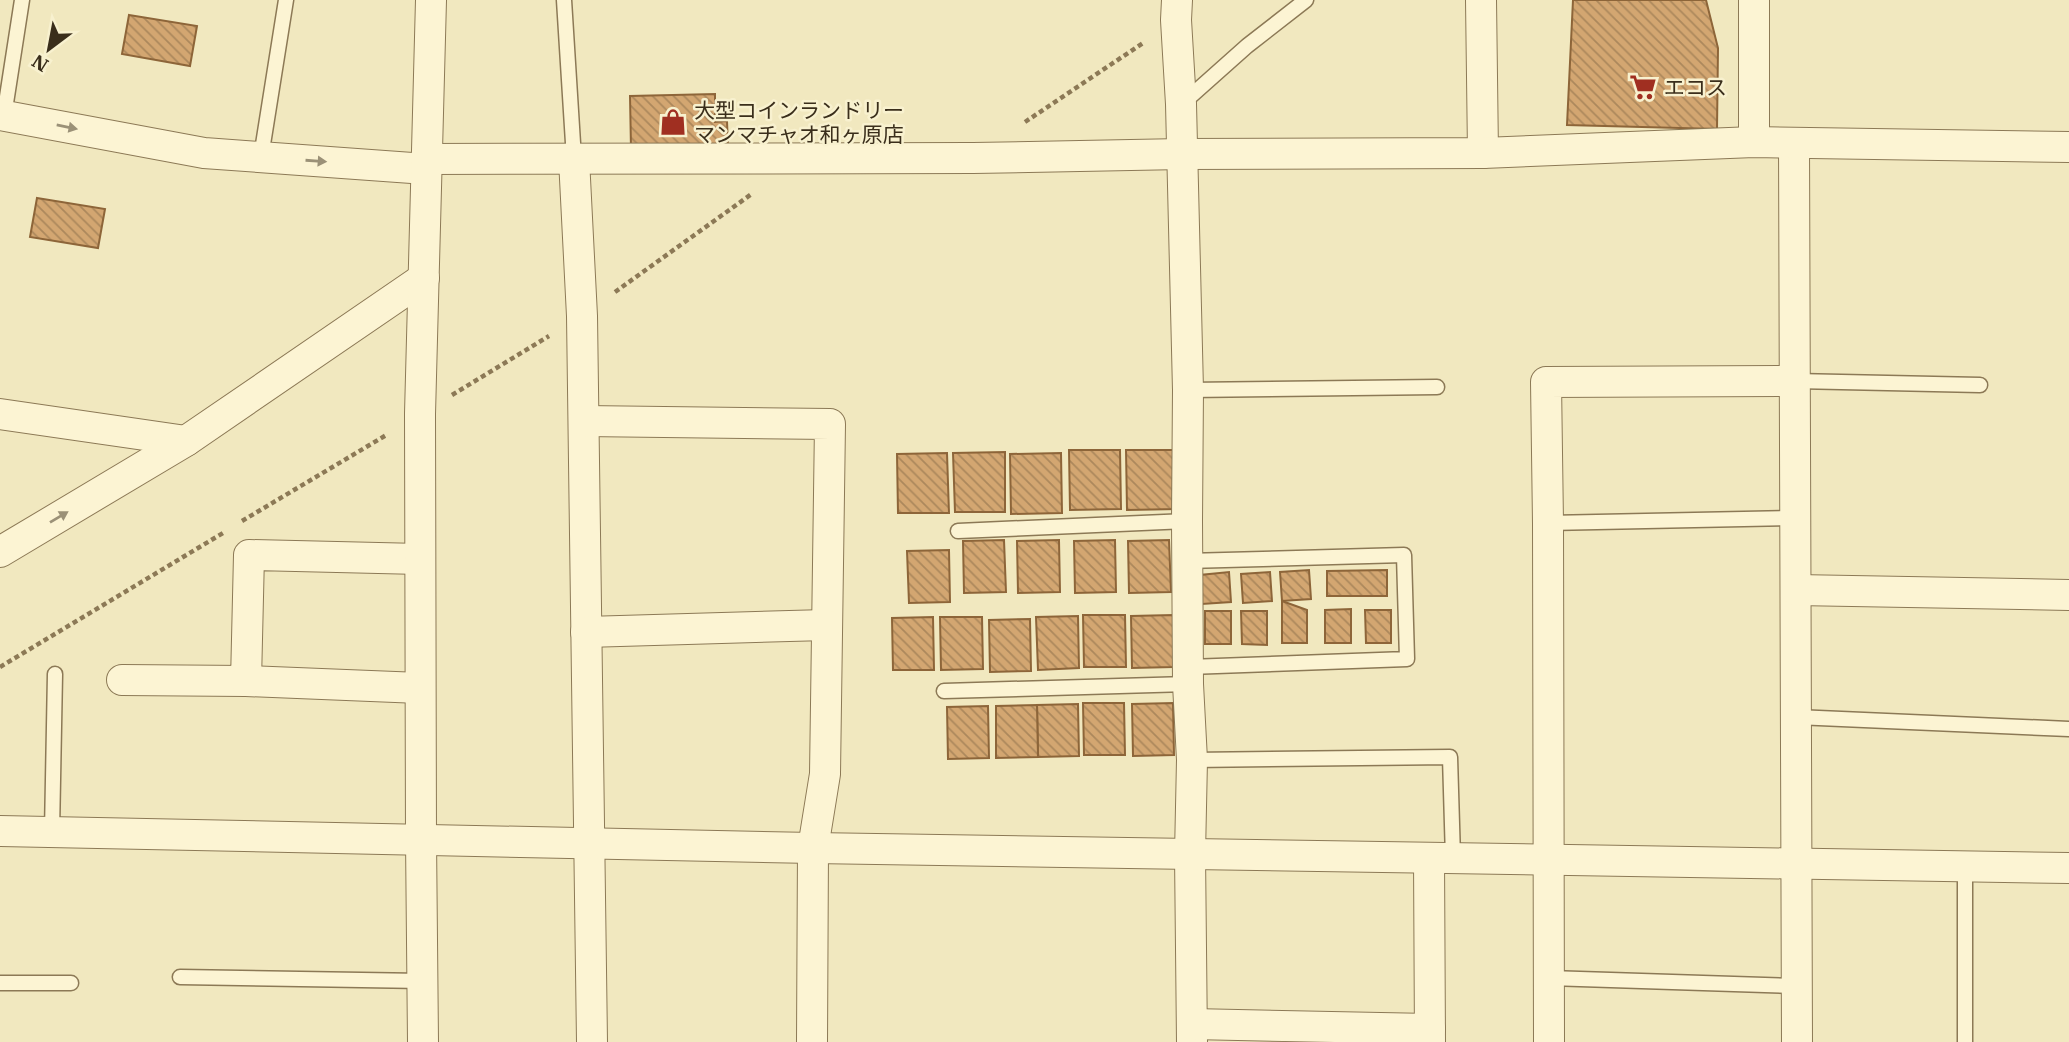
<svg xmlns="http://www.w3.org/2000/svg" width="2069" height="1042" viewBox="0 0 2069 1042" font-family="'IBM Plex Serif','Noto Sans JP',serif">
<defs>
<pattern id="building-back-hatch" width="6" height="6" patternUnits="userSpaceOnUse" patternTransform="scale(1.75)"><rect width="6" height="6" fill="#d3a671"/><path d="M-1 5l2 2M0 0l6 6M5-1l2 2" fill="none" stroke="#ac885c"/></pattern>
</defs>
<rect width="100%" height="100%" fill="#f1e8bf"/>
<g fill="url(#building-back-hatch)" stroke="#8d6539" stroke-width="2">
<polygon points="1573,0 1706,0 1718,48 1717,129 1567,125"/>
<polygon points="129,15 197,26 190,66 122,54"/>
<polygon points="715,94 715,122 727,121 728,147 631,149 630,96"/>
<polygon points="37,198 105,209 98,248 30,237"/>
<polygon points="1069,450 1120,450 1121,509 1070,510"/>
<polygon points="1126,450 1177,450 1178,509 1127,510"/>
<polygon points="1005,452 1005,512 955,512 953,453"/>
<polygon points="947,453 949,513 898,513 897,454"/>
<polygon points="1061,453 1062,513 1011,514 1010,454"/>
<polygon points="1004,540 1006,592 964,593 963,541"/>
<polygon points="1059,540 1060,592 1018,593 1017,541"/>
<polygon points="1115,540 1116,592 1075,593 1074,541"/>
<polygon points="1169,540 1171,592 1129,593 1128,541"/>
<polygon points="949,550 950,602 909,603 907,551"/>
<polygon points="1309,570 1311,599 1282,601 1280,572"/>
<polygon points="1387,570 1387,596 1327,596 1327,571"/>
<polygon points="1229,572 1231,602 1202,604 1200,575"/>
<polygon points="1270,572 1272,601 1243,603 1241,574"/>
<polygon points="1282,601 1307,610 1307,643 1282,643"/>
<polygon points="1351,609 1351,643 1325,643 1325,610"/>
<polygon points="1365,610 1391,610 1391,643 1366,643"/>
<rect x="1205" y="611" width="26" height="33"/>
<polygon points="1241,611 1267,611 1267,645 1242,644"/>
<polygon points="1083,615 1125,615 1126,667 1084,667"/>
<polygon points="1173,615 1173,667 1132,668 1131,616"/>
<polygon points="1078,616 1079,668 1038,670 1036,617"/>
<polygon points="933,617 934,670 893,670 892,618"/>
<polygon points="940,617 982,617 983,669 941,670"/>
<polygon points="1030,619 1031,671 990,672 989,620"/>
<polygon points="1083,703 1124,703 1125,755 1084,755"/>
<polygon points="1173,703 1174,755 1133,756 1132,704"/>
<polygon points="1078,704 1079,756 1038,757 1037,705"/>
<polygon points="1037,705 1038,757 996,758 996,706"/>
<polygon points="988,706 989,758 948,759 947,707"/>
</g>
<g fill="none" stroke-linecap="round" stroke-linejoin="round">
<defs>
<g id="lane">
<polyline points="564,0 574,159"/>
<polyline points="1183,103 1247,46 1306,0"/>
<polyline points="4,116 22,0"/>
<polyline points="261,157 286,0"/>
<polyline points="1795,381 1980,385"/>
<polyline points="1188,390 1437,387"/>
<polyline points="1548,523 1795,518"/>
<polyline points="958,531 1187,521"/>
<polyline points="1187,561 1404,555 1407,659 1189,667"/>
<polyline points="944,691 1188,684"/>
<polyline points="1796,717 2069,729"/>
<polyline points="1192,760 1450,757 1453,858"/>
<polyline points="52,832 55,674"/>
<polyline points="180,977 423,981"/>
<polyline points="1549,978 1797,986"/>
<polyline points="0,983 71,983"/>
<polyline points="1965,1042 1965,866"/>
</g>
<g id="street">
<polyline points="1177,0 1176,20 1181,104 1188,390 1187,521 1188,684 1192,760 1190,854 1192,1042"/>
<polyline points="1481,0 1483,153"/>
<polyline points="0,115 204,153 426,169"/>
<polyline points="1754,142 1754,0"/>
<polyline points="1794,143 1797,1042"/>
<polyline points="427,159 973,158 1182,154 1483,153 1754,142 2069,147"/>
<polyline points="574,159 582,316 592,1042"/>
<polyline points="0,414 186,441"/>
<polyline points="584,421 830,424 825,774 813,848 812,1042"/>
<polyline points="0,552 186,441 424,278"/>
<polyline points="1796,590 2069,595"/>
<polyline points="586,632 826,625"/>
<polyline points="122,680 246,681 249,555 420,559"/>
<polyline points="246,681 420,688"/>
<polyline points="0,831 813,848 2069,868"/>
<polyline points="1429,858 1430,1042"/>
<polyline points="1192,1024 1430,1029"/>
<polyline points="423,1042 421,839 420,414 431,0"/>
<polyline points="1549,1042 1548,523 1546,382 1795,381"/>
</g>
</defs>
<use href="#lane" stroke="#8c7956" stroke-width="17"/>
<use href="#street" stroke="#8c7956" stroke-width="32"/>
<g stroke="#8c7956" stroke-width="4.5" stroke-dasharray="5 3.5" stroke-linecap="butt">
<polyline points="1025,122 1143,43"/>
<polyline points="615,292 753,193"/>
<polyline points="452,395 549,336"/>
<polyline points="242,521 388,434"/>
<polyline points="0,667 223,533"/>
</g>
<use href="#lane" stroke="#fcf4d3" stroke-width="14"/>
<use href="#street" stroke="#fcf4d3" stroke-width="30"/>
</g>
<defs><path id="oneway-solid" d="M-6-.8H1V-3.2L6.5 0L1 3.2V.8H-6Z" transform="scale(1.75)"/></defs>
<g fill="#9b9177">
<use href="#oneway-solid" transform="translate(67 127) rotate(11)"/>
<use href="#oneway-solid" transform="translate(316 161) rotate(4)"/>
<use href="#oneway-solid" transform="translate(59 517) rotate(-31)"/>
</g>
<defs>
<symbol id="supermarket-bare" viewBox="-9 -9 18 18"><path d="M-6-5.5h2.5l.6 2H6L4.5 2H-2.5L-4.4-4H-6ZM-1.5 3.2a1.3 1.3 0 1 0 .1 0ZM3 3.2a1.3 1.3 0 1 0 .1 0Z" fill="#a02f21" stroke="#f8f1cf" stroke-width="2.5" paint-order="stroke"/></symbol>
<symbol id="shop-bare" viewBox="-9 -9 18 18"><path d="M-5-2.5h2.3a2.7 3.5 0 0 1 5.4 0H5L5.5 6h-11ZM-1.5-2.5h3a1.5 2.3 0 0 0-3 0Z" fill="#a02f21" stroke="#f8f1cf" stroke-width="2.5" paint-order="stroke"/></symbol>
</defs>
<g fill-rule="evenodd">
<use href="#supermarket-bare" x="1624" y="68" width="38" height="38"/>
<use href="#shop-bare" x="654" y="103" width="38" height="38"/>
</g>
<g text-anchor="middle" dominant-baseline="central" stroke-width="5" stroke-linejoin="round" paint-order="stroke">
<g font-size="21" fill="#3a2e1b" stroke="#f8f1cf" text-anchor="start">
<text x="1664" y="87">エコス</text>
<text x="694" y="110">大型コインランドリー<tspan x="694" dy="24">マンマチャオ和ヶ原店</tspan></text>
</g>
</g>
<g transform="translate(49 49) rotate(212)" stroke="#f8f1cf" stroke-width="5" paint-order="stroke">
<path d="M0-5L12 26L0 18L-12 26Z" fill="#3a2e1b"/>
<text y="-10" font-size="19" font-weight="bold" text-anchor="middle" fill="#3a2e1b">N</text>
</g>
</svg>
